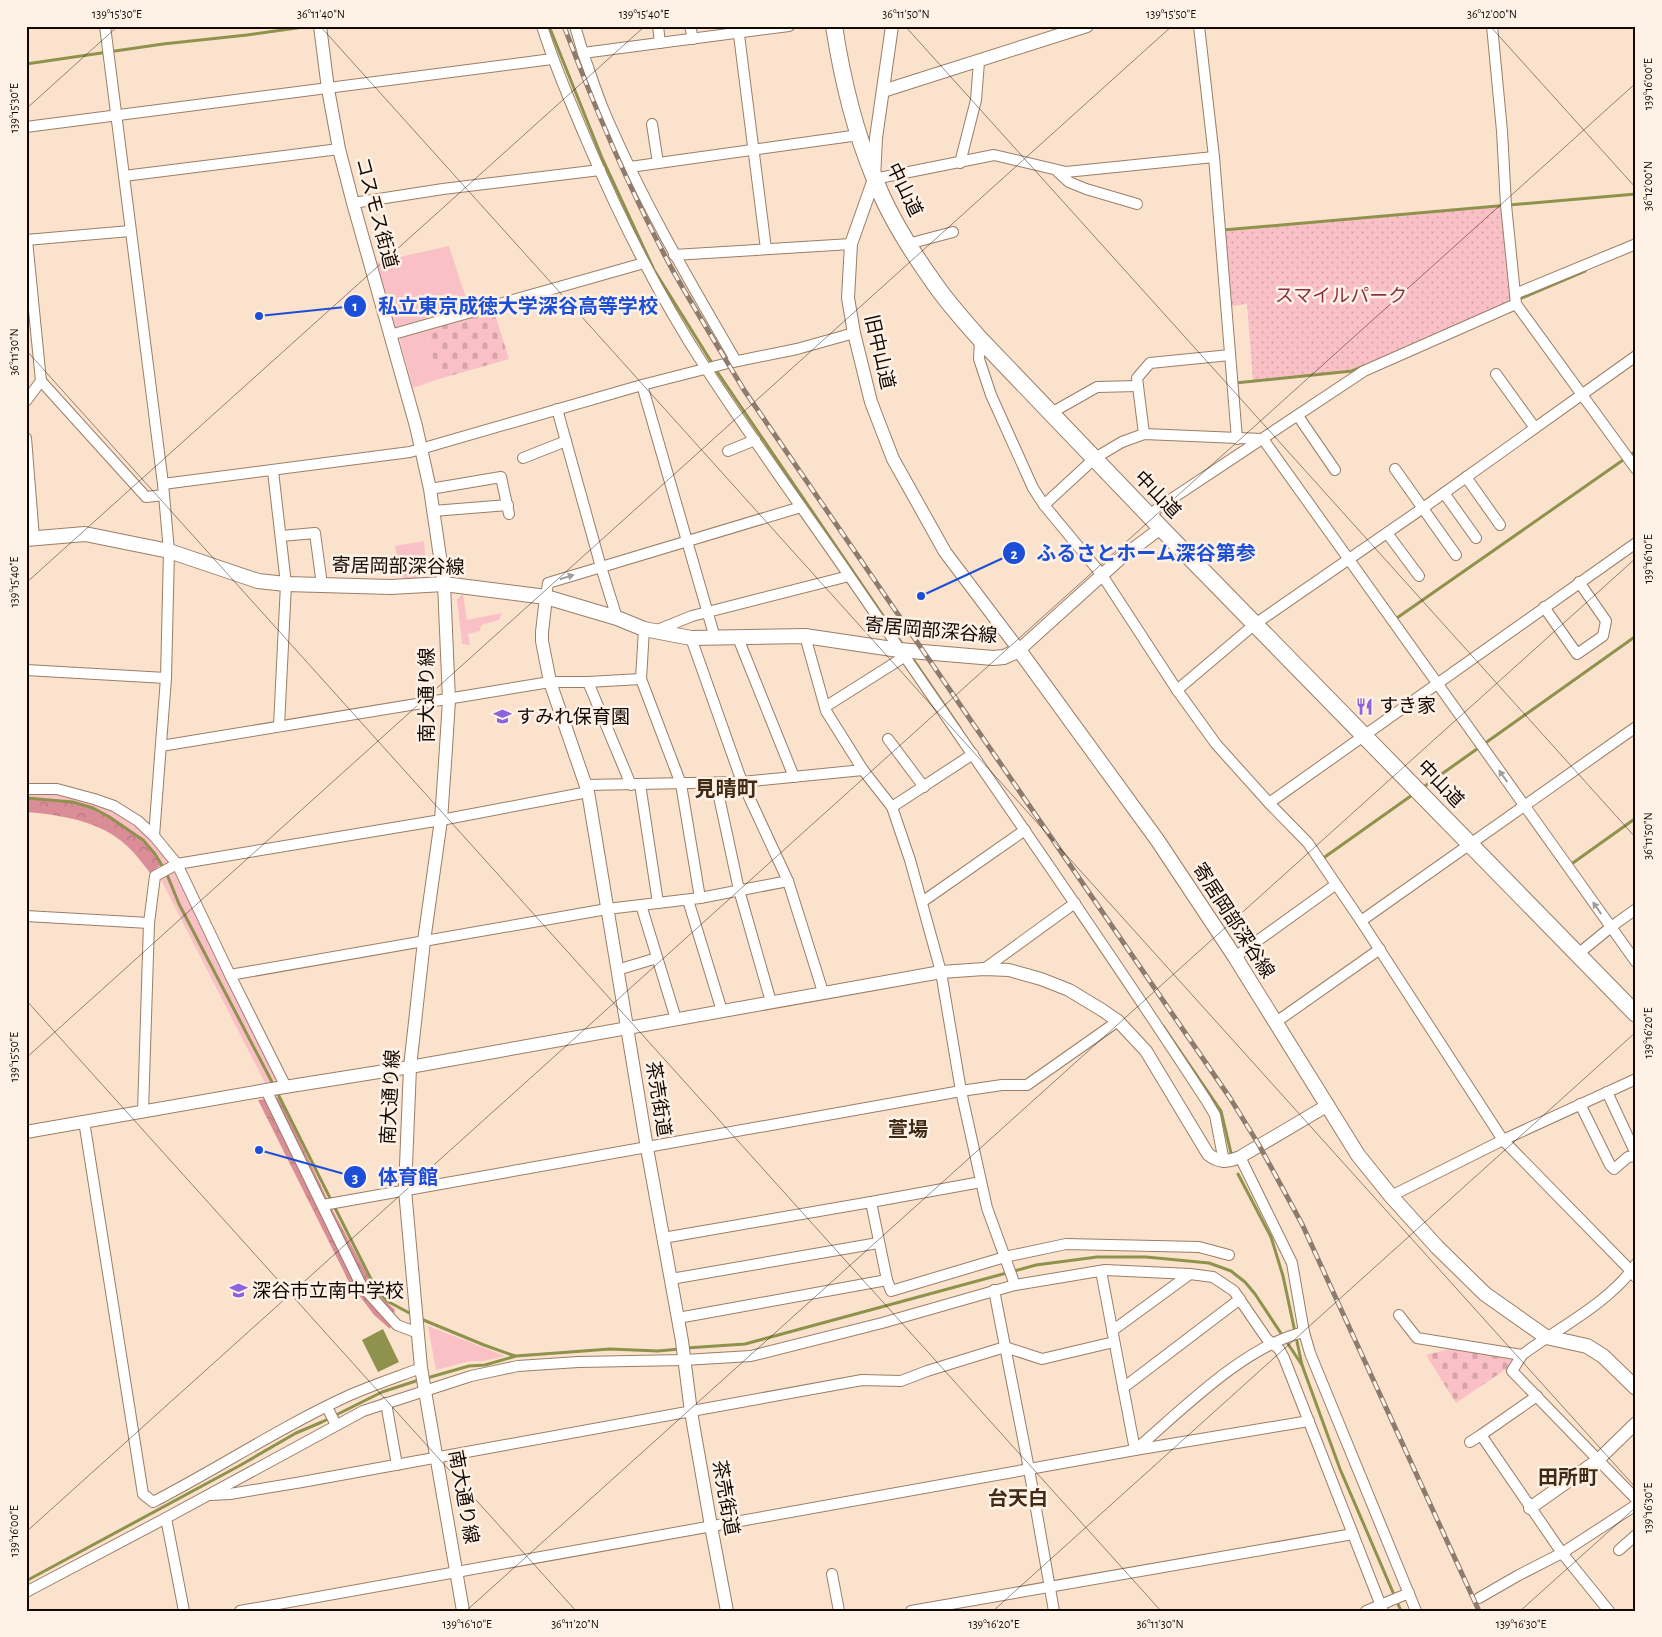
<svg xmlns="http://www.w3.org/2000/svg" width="1662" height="1637" viewBox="0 0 1662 1637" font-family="'Alegreya Sans','Noto Sans JP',sans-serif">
<defs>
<pattern id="forest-crowns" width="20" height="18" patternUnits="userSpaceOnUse" patternTransform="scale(1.25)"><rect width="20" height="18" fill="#da8d97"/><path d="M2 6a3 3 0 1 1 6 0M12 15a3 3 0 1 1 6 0" fill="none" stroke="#ba7880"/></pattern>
<pattern id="cemetery-stones" width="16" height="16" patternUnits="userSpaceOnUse" patternTransform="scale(1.25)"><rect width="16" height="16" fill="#f9c1c6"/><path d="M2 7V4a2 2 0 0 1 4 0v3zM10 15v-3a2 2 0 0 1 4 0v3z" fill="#d5a4a8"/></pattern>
<pattern id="park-dots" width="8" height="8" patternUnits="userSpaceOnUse" patternTransform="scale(1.25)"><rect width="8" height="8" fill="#f9c1c6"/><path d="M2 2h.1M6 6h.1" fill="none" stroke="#d5a4a8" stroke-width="1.8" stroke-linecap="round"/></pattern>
</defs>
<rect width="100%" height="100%" fill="#fbe2cd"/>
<g fill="#f9c1c6">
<polygon points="449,246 469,307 393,328 377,262"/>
<polygon points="424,328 439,379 413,388 399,337"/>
<polygon points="424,541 426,568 417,579 406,580 401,575 395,546"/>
<polygon points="463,594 467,620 502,613 499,620 481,625 480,631 468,634 470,645 462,644 457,599"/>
<polygon points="26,792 57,792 112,809 152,840 171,866 277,1080 265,1083 159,876 166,871 155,854 143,840 108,816 45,800 26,798"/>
<polygon points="428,1326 505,1356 484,1361 470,1361 436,1370"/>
</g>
<g fill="url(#forest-crowns)">
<path d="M26,798C41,799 58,799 72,802C107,808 144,836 161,865L150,873C143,864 136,854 127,846C101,821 61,815 26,812Z"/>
<polygon points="279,1097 332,1209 377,1293 395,1310 390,1329 374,1315 349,1282 258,1100"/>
</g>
<g fill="url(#cemetery-stones)">
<polygon points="493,308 509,359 439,379 424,328"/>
<polygon points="1453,1348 1512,1357 1515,1363 1456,1403 1426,1355"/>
</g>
<polygon fill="url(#park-dots)" points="1506,205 1516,304 1364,371 1253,381 1247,304 1226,307 1220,230"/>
<polygon fill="#8e924c" points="383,1329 399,1362 378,1372 362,1340"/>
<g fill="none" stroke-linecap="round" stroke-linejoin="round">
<g stroke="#8e924c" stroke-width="3">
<polyline points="549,26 602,158 654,270 712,363"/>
<polyline points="26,64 163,44 247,35 311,26"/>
<polyline points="1223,230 1636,194"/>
<polyline points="1517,300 1585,271"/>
<polyline points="716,370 903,645"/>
<polyline points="1235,383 1352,371 1364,366"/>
<polyline points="1394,620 1636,451"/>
<polyline points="911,656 960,728"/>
<polyline points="1422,788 1636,636"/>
<polyline points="26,798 73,802 93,808 108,816 143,840 155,854 166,872 179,904 273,1084"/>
<polyline points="1322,859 1415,793"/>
<polyline points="1570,865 1636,818"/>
<polyline points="1163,1026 1221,1111 1231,1153"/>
<polyline points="277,1092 331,1200"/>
<polyline points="1238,1174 1271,1237 1283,1276 1302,1365 1340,1469 1401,1611"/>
<polyline points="334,1206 375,1287 387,1301 413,1315"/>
<polyline points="421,1319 484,1345 515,1356"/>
<polyline points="686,1348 745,1344 1036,1265 1097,1257 1146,1257 1209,1263 1231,1271 1245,1282 1255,1294 1302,1365"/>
<polyline points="427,1378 469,1366 485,1365 516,1356 610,1349 658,1351 680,1349"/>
<polyline points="26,1581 239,1466 296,1433 322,1422 382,1392 419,1380"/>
</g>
<defs>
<g id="minor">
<polyline points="105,26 163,484 169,551 166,678 154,836"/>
<path d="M542,26C554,65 570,101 586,139C620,219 659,297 707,370C752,439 801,506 848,574C968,749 1090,922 1206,1100L1215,1115L1224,1162"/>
<polyline points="575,26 583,53"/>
<polyline points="658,26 660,43"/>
<polyline points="690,26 693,39"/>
<polyline points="1199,26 1214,157 1237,439"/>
<polyline points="1492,26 1502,131 1506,205 1516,304 1636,469"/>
<polyline points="738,27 766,249"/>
<polyline points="652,124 658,163"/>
<polyline points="26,127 552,59"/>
<polyline points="960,163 976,100 979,62"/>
<polyline points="630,167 859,135"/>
<polyline points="1057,171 1069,182 1086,189 1137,204"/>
<polyline points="124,176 339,149"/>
<polyline points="874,179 994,155 1066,172 1214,157"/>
<polyline points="353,203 443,189 600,170"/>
<polyline points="26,240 130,231"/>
<polyline points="908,244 953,232"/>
<polyline points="674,255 851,244"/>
<polyline points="1515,294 1636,244"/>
<polyline points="390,335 644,263"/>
<polyline points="980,339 979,359 991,395 1033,488 1044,505 1102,575 1177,690 1216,744 1269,803 1308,843 1361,921 1503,1140 1631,1271"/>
<path d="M736,361C688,279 641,198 604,111C596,92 590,72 583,53L789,26"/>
<polyline points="1496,374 1535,428"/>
<polyline points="41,381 146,497 164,495"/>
<polyline points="642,385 715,638"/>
<polyline points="26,401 41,381 27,240"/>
<polyline points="557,409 601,567 617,618"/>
<polyline points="1051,413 1097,387 1138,386"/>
<polyline points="1298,416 1335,470"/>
<polyline points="1144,434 1137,378 1150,363 1230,355"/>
<polyline points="26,438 34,538"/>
<polyline points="1263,439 1636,962"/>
<polyline points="728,451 755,440"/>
<polyline points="523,458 566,441"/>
<polyline points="1395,469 1456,555"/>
<polyline points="273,471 286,584 279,726"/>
<polyline points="1466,477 1500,525"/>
<polyline points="163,484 410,452 642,385 728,363 797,349 854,333"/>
<polyline points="430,489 501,477 509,514"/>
<polyline points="1444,493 1476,538"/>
<polyline points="1044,505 1095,458 1122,442 1144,434 1262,439"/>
<polyline points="433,511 508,505"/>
<polyline points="1150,516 1158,508 1364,371 1516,304"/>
<polyline points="1387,533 1419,576"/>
<polyline points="281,536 315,533 322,585"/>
<polyline points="546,597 548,583 801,507"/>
<polyline points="1544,607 1577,654 1603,636 1606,621 1579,582"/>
<polyline points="644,629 641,679 681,784 700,898"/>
<polyline points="655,631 692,616 849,576"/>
<polyline points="805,636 826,711 863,770 892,807 910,860 941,972 961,1091 987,1208 1015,1285"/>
<polyline points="691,638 742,782 788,881 823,992"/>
<polyline points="738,638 794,777"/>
<polyline points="26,670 166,678"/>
<polyline points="588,682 631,785"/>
<polyline points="1177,690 1255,624 1423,508 1636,356"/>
<polyline points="825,707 904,657"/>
<polyline points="888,739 924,787"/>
<polyline points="161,746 550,682 588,682 641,679"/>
<polyline points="716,783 739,890 771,1002"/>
<polyline points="640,784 658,903"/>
<polyline points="585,785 742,782 863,770"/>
<polyline points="26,789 57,789 94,799 114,806 138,821 154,836 177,864 230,975 286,1087"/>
<polyline points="1269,803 1636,543"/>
<polyline points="892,807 973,754"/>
<polyline points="688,900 722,1011"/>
<polyline points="922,902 1025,830"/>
<polyline points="641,905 676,1019"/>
<polyline points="26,916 149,923"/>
<polyline points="1361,921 1636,727"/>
<polyline points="1578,954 1611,927 1636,909"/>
<polyline points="1235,957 1335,885"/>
<polyline points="984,969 1075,903"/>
<polyline points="617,970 657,958"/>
<polyline points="230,975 607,909 700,898 788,881"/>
<polyline points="1276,1022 1380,949"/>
<polyline points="266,1090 361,1285 397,1325 418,1333"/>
<polyline points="1607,1092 1636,1154"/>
<polyline points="1580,1104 1610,1165 1614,1169 1628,1157 1636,1156"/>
<polyline points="143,1112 149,923 155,876 177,864 441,820 588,792"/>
<path d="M84,1121L143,1494L153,1502C219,1468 282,1426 350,1395C373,1385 397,1377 421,1368"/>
<polyline points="1240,1157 1292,1263 1304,1332 1310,1353 1416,1611"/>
<polyline points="1391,1196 1503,1140 1636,1079"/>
<polyline points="323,1205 961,1091 1002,1085 1027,1085 1118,1021"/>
<polyline points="663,1238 871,1202 981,1182"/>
<polyline points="1101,1271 1135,1450 1309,1421"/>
<polyline points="671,1279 878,1243"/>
<polyline points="887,1280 891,1291 1005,1257 1066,1244 1199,1247 1229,1255"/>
<polyline points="994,1290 1029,1469 1054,1611"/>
<path d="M1399,1315L1417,1338L1522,1355C1558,1328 1611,1302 1636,1264"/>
<polyline points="678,1318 887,1280 871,1202"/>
<polyline points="1112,1331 1190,1274"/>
<polyline points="1522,1355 1512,1371 1636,1499"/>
<polyline points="1123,1388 1240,1299"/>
<polyline points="386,1403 397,1465"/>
<polyline points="327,1407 336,1425"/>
<polyline points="1481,1435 1537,1396"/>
<polyline points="1470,1442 1481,1435 1562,1553 1609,1611"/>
<polyline points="210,1495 230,1494 302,1482 862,1380 901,1381 927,1371 1005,1347 1042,1359 1114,1342"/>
<polyline points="1619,1550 1636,1535"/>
<polyline points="832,1574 839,1611"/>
<polyline points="26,1592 166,1518"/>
<polyline points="1479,1598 1519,1575 1562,1553 1636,1505"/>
<polyline points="184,1611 166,1518 363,1411 471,1376 518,1366 578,1362 684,1360 751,1356 882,1323 1015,1285 1105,1270 1190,1274 1213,1277 1234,1291 1260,1329 1267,1339 1279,1349 1284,1358 1383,1611"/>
<path d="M240,1611L1135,1450C1182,1410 1244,1346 1304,1332"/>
<polyline points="911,1611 1353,1534"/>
<polyline points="1366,1611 1409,1593"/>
</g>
<g id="tertiary">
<polyline points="320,26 328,89 339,149 353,203 416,426 430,489 444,584 449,700 445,763 441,820 424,941 410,1067 405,1190 421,1368 463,1611"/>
<polyline points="892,26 876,138 874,179 851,244 848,298 854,333 871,402 893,459 945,552 1019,650 1122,557 1161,528"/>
<polyline points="883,91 1087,26"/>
<polyline points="546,597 542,632 542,641 550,682 588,792 647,1148 682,1341 691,1412 711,1526 727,1611"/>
<path d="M26,1132L266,1090L410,1067L941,972L984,969L1009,970L1041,979L1069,990L1102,1010L1118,1021L1146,1051L1208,1154C1219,1163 1228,1162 1240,1157L1328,1105"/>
<polyline points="1631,1271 1636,1276"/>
<polyline points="1530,1508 1598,1460 1636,1423"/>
</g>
<polyline id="secondary" points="26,539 85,534 169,551 258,581 286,584 391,587 444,584 546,597 617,618 644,629 691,638 805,636 899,650 993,658 1004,657 1019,650 1158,841 1235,957 1358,1155 1391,1196 1437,1247 1485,1294 1546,1337 1587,1346 1603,1356 1636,1388"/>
<path id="trunk" d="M834,26C842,78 854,129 874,177C887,212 910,249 932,280C946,301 963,320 980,339L1161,528L1636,1014"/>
</defs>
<use href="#minor" stroke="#9a7e67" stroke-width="12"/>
<use href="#tertiary" stroke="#9a7e67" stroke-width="14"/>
<use href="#secondary" stroke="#9a7e67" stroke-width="16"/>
<use href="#trunk" stroke="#9a7e67" stroke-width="18"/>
<use href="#minor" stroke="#fff" stroke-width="10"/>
<use href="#tertiary" stroke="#fff" stroke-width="12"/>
<use href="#secondary" stroke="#fff" stroke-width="14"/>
<use href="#trunk" stroke="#fff" stroke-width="16"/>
<defs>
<path id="rail" d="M564,26C595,109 630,191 672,269C695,310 720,350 744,390L1230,1098L1259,1145L1302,1224L1479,1611"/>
</defs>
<use href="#rail" stroke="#8d7b6d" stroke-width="5"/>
<use href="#rail" stroke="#fef2e7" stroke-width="3" stroke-dasharray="9" stroke-linecap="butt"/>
</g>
<defs><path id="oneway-solid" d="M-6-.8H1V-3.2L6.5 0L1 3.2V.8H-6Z" transform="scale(1.25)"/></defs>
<g fill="#a19d9a">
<use href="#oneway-solid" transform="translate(567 577) rotate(-17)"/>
<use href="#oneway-solid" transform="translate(1503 776) rotate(-125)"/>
<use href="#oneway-solid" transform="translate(1597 908) rotate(-125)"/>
</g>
<path fill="none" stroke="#130903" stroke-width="1" stroke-opacity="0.45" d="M320,26L1636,1488M905,26L1636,838M1490,26L1636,188M26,109L118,26M26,350L1161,1611M26,583L645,26M26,1000L576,1611M26,1058L1172,26M26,1532L1636,83M466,1611L1636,558M993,1611L1636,1032M1520,1611L1636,1507"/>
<defs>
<symbol id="restaurant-bare" viewBox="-9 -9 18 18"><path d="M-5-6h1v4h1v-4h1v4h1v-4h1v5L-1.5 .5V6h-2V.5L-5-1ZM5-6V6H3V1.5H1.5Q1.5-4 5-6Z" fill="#8d62dc" stroke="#fef2e7" stroke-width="2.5" paint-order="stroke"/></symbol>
<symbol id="school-bare" viewBox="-9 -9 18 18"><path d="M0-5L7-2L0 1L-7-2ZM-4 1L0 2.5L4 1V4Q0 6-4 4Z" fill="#8d62dc" stroke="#fef2e7" stroke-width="2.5" paint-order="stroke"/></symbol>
</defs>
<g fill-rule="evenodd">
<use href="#restaurant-bare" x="1352" y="694" width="25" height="25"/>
<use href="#school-bare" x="490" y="704" width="25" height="25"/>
<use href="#school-bare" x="226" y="1278" width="25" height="25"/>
</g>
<g text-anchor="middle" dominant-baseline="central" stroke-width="5" stroke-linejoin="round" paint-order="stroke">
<g font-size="19" fill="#130903" stroke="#fef2e7">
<text transform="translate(904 190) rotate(64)">中山道</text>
<text transform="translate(376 213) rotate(75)">コスモス街道</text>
<text transform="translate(879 352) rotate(77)">旧中山道</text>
<text transform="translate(1157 495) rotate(46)">中山道</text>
<text transform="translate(398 567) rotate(1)">寄居岡部深谷線</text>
<text transform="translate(931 631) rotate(5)">寄居岡部深谷線</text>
<text transform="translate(427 695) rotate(-90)">南大通り線</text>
<text transform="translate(1440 784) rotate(46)">中山道</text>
<text transform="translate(1233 921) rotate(57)">寄居岡部深谷線</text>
<text transform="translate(391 1097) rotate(-87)">南大通り線</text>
<text transform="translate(658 1099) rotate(81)">茶売街道</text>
<text transform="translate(463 1497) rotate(80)">南大通り線</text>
<text transform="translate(725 1498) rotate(80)">茶売街道</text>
</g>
<g font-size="19" fill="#8d3244" stroke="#fef2e7">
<text x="1341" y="296">スマイルパーク</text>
</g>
<g font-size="19" fill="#130903" stroke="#fef2e7" text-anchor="start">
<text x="1379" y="706">すき家</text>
<text x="516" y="717">すみれ保育園</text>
<text x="252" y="1291">深谷市立南中学校</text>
</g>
<g font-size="20" font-weight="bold" fill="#422a15" stroke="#fef2e7">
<text x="908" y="1130">萱場</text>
<text x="1568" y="1478">田所町</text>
<text x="1018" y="1499">台天白</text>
</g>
<g font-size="21" font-weight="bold" fill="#422a15" stroke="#fef2e7">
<text x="726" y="789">見晴町</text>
</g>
</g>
<path fill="none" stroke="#1d4ed8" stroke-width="2" d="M259 316L355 306M921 596L1014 553M259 1150L355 1177"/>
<g fill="#1d4ed8" stroke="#fef2e7" stroke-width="2">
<circle cx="259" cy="316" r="5"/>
<circle cx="921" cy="596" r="5"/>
<circle cx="259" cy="1150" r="5"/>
<circle cx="355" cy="306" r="12"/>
<circle cx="1014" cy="553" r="12"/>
<circle cx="355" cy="1177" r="12"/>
</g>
<g font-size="15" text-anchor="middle" font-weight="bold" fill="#fff">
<text x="355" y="311">1</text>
<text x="1014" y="559">2</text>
<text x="355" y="1183">3</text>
</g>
<g font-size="20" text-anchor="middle" font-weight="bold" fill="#1d4ed8" stroke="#fef2e7" stroke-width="5" stroke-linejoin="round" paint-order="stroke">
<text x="518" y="313">私立東京成徳大学深谷高等学校</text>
<text x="1146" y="560">ふるさとホーム深谷第参</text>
<text x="408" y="1184">体育館</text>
</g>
<rect width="1662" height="1637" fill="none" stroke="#fef2e7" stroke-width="55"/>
<rect x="28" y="28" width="1606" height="1582" fill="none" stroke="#130903" stroke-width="2"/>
<g font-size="12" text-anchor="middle" fill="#130903">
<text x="117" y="18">139°15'30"E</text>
<text x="321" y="18">36°11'40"N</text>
<text x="644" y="18">139°15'40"E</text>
<text x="906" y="18">36°11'50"N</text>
<text x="1171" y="18">139°15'50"E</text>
<text x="1492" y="18">36°12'00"N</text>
<text transform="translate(1648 84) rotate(-90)" y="4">139°16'00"E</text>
<text transform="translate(14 108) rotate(-90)" y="4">139°15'30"E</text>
<text transform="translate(1648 186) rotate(-90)" y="4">36°12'00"N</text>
<text transform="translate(14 352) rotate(-90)" y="4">36°11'30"N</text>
<text transform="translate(1648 559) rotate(-90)" y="4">139°16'10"E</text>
<text transform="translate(14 582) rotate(-90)" y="4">139°15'40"E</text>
<text transform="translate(1648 836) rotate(-90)" y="4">36°11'50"N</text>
<text transform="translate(1648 1033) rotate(-90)" y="4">139°16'20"E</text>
<text transform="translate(14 1057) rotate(-90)" y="4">139°15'50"E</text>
<text transform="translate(1648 1508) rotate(-90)" y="4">139°16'30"E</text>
<text transform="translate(14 1531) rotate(-90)" y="4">139°16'00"E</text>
<text x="467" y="1628">139°16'10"E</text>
<text x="575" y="1628">36°11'20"N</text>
<text x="994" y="1628">139°16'20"E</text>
<text x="1160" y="1628">36°11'30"N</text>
<text x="1521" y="1628">139°16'30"E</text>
</g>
</svg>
